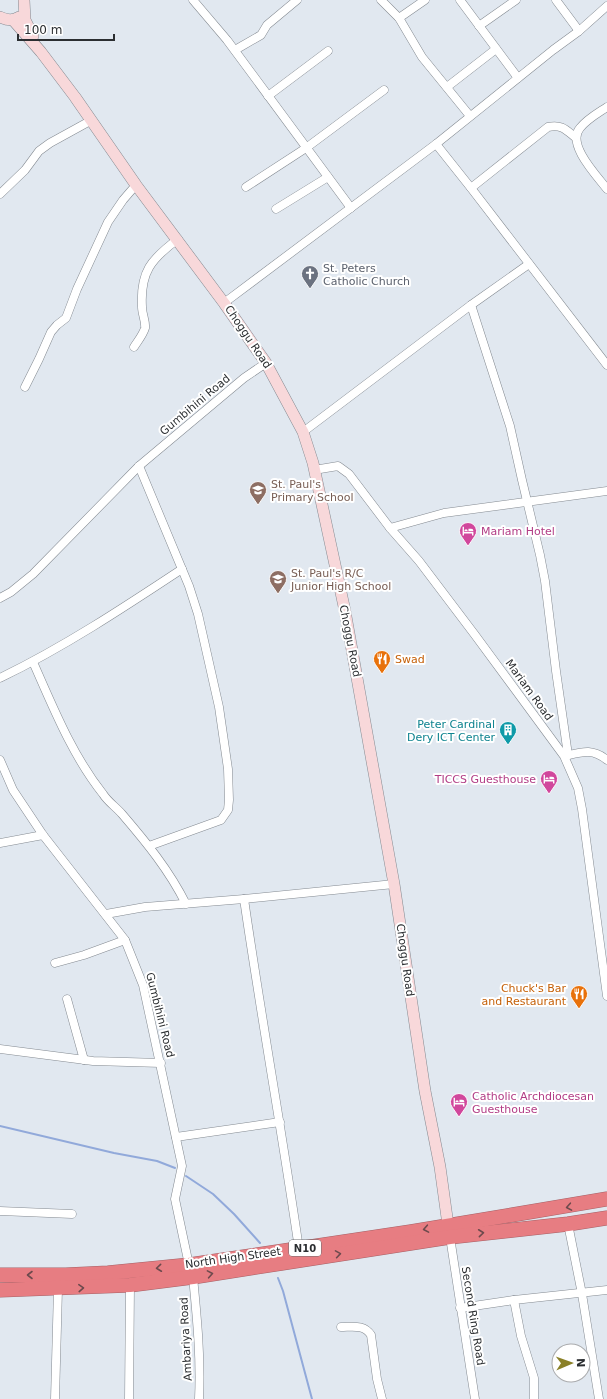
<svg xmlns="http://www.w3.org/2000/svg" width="607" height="1399" viewBox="0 0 607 1399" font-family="'DejaVu Sans',sans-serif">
<rect width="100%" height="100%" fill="#e1e8f0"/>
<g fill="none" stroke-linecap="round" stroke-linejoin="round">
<g stroke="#91a9da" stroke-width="2">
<polyline points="0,1126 114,1153 157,1161 175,1168"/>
<polyline points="186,1176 213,1194 234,1214 260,1243"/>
<polyline points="278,1278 283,1291 312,1399"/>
</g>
<defs>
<g id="street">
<polyline points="193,0 227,40 351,208"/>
<polyline points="381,0 399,18 422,57 470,116"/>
<polyline points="460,0 518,78"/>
<polyline points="556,0 579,31"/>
<polyline points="399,18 425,0"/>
<polyline points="479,26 516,0"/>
<polyline points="235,50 261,35 267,25 297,0"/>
<polyline points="447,87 496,49"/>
<polyline points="268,96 328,51"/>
<path d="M607,107C598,113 587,119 580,128C566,144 597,176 607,189"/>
<polyline points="436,144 471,188 607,365"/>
<polyline points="246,187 306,148 384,90"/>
<path d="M471,188L548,127C562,124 566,130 576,138"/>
<polyline points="0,194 25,170 39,151 50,143 90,121"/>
<polyline points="276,209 328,177"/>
<polyline points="224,303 436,144 553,50 579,31 607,6"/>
<polyline points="471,305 510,426 522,480 540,555 545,581 556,671 568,755"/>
<path d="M134,347C137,342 143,335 145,328C146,322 142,314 142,307C140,272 151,259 178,239"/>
<polyline points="25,387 39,359 51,332 57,325 66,318 77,289 108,222 123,200 136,185"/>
<polyline points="303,432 471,305 529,264"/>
<polyline points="139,466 189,586 198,614 219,707 228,769 229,800 228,810 221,820 149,846"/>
<polyline points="314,470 338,466 349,474 390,528 419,561 475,635 564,756 578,788 582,809 607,996"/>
<polyline points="390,528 444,513 607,491"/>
<polyline points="0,598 11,592 33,574 139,466 244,378 266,363"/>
<path d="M33,662C53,707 72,755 103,794C108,802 116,807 122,814C146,842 169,870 186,904"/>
<path d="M0,678C64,647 123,608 182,569"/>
<path d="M565,756C582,752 592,748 607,760"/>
<polyline points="0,760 13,790 43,835 125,940 143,985 182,1166 175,1199 189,1265"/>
<polyline points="0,843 43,835"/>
<path d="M244,899C261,1016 282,1132 299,1249"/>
<polyline points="106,914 145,907 244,899 394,884"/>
<polyline points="55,963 84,955 125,940"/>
<polyline points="67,999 84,1060"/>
<polyline points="0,1049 93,1061 161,1063"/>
<polyline points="176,1137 280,1122"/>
<polyline points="0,1211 72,1214"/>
<polyline points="568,1224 582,1294 599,1399"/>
<polyline points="450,1237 475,1399"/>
<path d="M193,1277C197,1318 201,1358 199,1399"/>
<polyline points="514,1300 521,1336 534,1378 534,1399"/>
<polyline points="460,1308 514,1300 607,1290"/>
<path d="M341,1327C352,1327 364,1324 371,1335L377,1379L382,1399"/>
<polyline points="55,1399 58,1289"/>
<polyline points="129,1399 130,1285"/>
</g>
<g id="secondary">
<polyline points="24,0 25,20 33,36"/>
<path d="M0,17C6,20 13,21 19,17"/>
<polyline points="13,20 41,52 75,97 136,185 224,303 266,363 303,432 313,463 345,611 394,884 425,1091 440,1167 449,1232"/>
</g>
<g id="highway">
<polyline points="0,1275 66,1275 108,1273 189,1265 410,1232 607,1199"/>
<polyline points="0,1290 130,1285 193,1277 450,1237 568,1224 607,1218"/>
</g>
</defs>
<use href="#street" stroke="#848a91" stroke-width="9"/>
<use href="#secondary" stroke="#848a91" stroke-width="12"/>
<use href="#highway" stroke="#a56166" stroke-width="15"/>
<use href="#street" stroke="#fff" stroke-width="8"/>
<use href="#secondary" stroke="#f8d8da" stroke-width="11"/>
<use href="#highway" stroke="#e77d82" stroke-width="14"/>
</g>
<defs><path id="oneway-chevron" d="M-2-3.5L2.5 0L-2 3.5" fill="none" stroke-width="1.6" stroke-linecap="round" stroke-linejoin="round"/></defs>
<g stroke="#6d4a4d">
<use href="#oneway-chevron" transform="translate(569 1207) rotate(170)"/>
<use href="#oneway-chevron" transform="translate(426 1229) rotate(170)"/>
<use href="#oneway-chevron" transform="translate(481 1233) rotate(-6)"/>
<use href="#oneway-chevron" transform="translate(338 1254) rotate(-9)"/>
<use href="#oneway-chevron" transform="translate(159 1268) rotate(174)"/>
<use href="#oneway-chevron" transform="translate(210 1274) rotate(-10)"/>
<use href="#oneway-chevron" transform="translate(30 1275) rotate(180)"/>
<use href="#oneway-chevron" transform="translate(81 1288) rotate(-3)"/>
</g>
<defs>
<symbol id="church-pin" viewBox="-11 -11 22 30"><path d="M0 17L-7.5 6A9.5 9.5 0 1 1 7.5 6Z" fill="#6b7280" stroke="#fff"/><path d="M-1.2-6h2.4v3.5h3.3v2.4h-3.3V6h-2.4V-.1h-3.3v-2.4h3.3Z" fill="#fff"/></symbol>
<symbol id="school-pin" viewBox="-11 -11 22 30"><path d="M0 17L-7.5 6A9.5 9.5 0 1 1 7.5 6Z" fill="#8d6e63" stroke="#fff"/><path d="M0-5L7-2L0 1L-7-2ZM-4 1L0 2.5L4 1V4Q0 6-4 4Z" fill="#fff"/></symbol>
<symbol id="hotel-pin" viewBox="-11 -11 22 30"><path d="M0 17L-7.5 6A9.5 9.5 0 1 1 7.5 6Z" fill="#d1479c" stroke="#fff"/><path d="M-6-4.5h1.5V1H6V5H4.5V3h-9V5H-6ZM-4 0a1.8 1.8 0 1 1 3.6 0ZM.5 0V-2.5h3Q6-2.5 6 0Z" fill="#fff"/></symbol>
<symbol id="restaurant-pin" viewBox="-11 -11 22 30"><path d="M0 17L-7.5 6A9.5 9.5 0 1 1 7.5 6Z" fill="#e8710a" stroke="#fff"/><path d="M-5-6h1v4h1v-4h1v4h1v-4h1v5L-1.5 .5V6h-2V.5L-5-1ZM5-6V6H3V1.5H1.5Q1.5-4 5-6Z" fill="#fff"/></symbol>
<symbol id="building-pin" viewBox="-11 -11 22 30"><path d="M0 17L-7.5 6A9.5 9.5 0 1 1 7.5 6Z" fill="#0f9aa8" stroke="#fff"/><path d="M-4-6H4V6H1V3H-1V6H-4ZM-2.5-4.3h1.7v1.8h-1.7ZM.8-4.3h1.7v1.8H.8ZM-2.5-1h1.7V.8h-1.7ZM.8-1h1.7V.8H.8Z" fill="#fff"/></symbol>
</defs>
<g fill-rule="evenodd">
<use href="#church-pin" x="300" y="264" width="20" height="27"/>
<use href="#school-pin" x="248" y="480" width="20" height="27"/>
<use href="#hotel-pin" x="458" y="521" width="20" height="27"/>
<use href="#school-pin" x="268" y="569" width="20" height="27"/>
<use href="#restaurant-pin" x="372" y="649" width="20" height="27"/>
<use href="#building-pin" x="498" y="720" width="20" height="27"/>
<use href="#hotel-pin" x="539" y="769" width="20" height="27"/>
<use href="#restaurant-pin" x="569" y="984" width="20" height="27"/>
<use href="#hotel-pin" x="449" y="1092" width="20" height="27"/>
</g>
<g text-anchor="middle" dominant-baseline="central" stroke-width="4" stroke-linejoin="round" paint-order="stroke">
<rect fill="#fff" stroke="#6b6d6f" stroke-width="1" x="289" y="1240" width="32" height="16" rx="3"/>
<g font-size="10" font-weight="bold" fill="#2b2e31">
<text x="305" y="1248">N10</text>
</g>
<g font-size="11" fill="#5b616d" stroke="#fff" text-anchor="start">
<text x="323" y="268">St. Peters<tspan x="323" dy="13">Catholic Church</tspan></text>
</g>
<g font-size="11" fill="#2b2e31" stroke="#fff">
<text transform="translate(248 337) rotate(56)">Choggu Road</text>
<text transform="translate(195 405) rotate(-40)">Gumbihini Road</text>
<text transform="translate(350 641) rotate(79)">Choggu Road</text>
<text transform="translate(529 690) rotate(54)">Mariam Road</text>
<text transform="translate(405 960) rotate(82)">Choggu Road</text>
<text transform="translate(160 1015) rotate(76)">Gumbihini Road</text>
<text transform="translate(233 1258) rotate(-8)">North High Street</text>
<text transform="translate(473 1316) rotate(81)">Second Ring Road</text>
<text transform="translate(186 1339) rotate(-93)">Ambariya Road</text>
</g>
<g font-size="11" fill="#785e54" stroke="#fff" text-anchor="start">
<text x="271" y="484">St. Paul's<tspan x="271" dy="13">Primary School</tspan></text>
<text x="291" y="573">St. Paul's R/C<tspan x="291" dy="13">Junior High School</tspan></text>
</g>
<g font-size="11" fill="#b23c85" stroke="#fff" text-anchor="start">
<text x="481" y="531">Mariam Hotel</text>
<text x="536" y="779" text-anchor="end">TICCS Guesthouse</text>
<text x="472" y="1096">Catholic Archdiocesan<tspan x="472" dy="13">Guesthouse</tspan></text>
</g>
<g font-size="11" fill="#c56008" stroke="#fff" text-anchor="start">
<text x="395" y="659">Swad</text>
<text x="566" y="988" text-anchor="end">Chuck's Bar<tspan x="566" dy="13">and Restaurant</tspan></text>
</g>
<g font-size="11" fill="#0d838f" stroke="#fff" text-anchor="end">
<text x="495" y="724">Peter Cardinal<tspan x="495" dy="13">Dery ICT Center</tspan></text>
</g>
</g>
<g transform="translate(571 1363) rotate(88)"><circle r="19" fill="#ffffff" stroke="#aaabad"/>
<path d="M0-3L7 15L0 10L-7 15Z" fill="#8a8027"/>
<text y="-6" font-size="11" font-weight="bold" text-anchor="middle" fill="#2b2e31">N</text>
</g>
<path d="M18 34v6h96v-6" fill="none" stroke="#2b2e31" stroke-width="2"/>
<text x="24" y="34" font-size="12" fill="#2b2e31" stroke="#ffffff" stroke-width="3" paint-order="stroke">100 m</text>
</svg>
